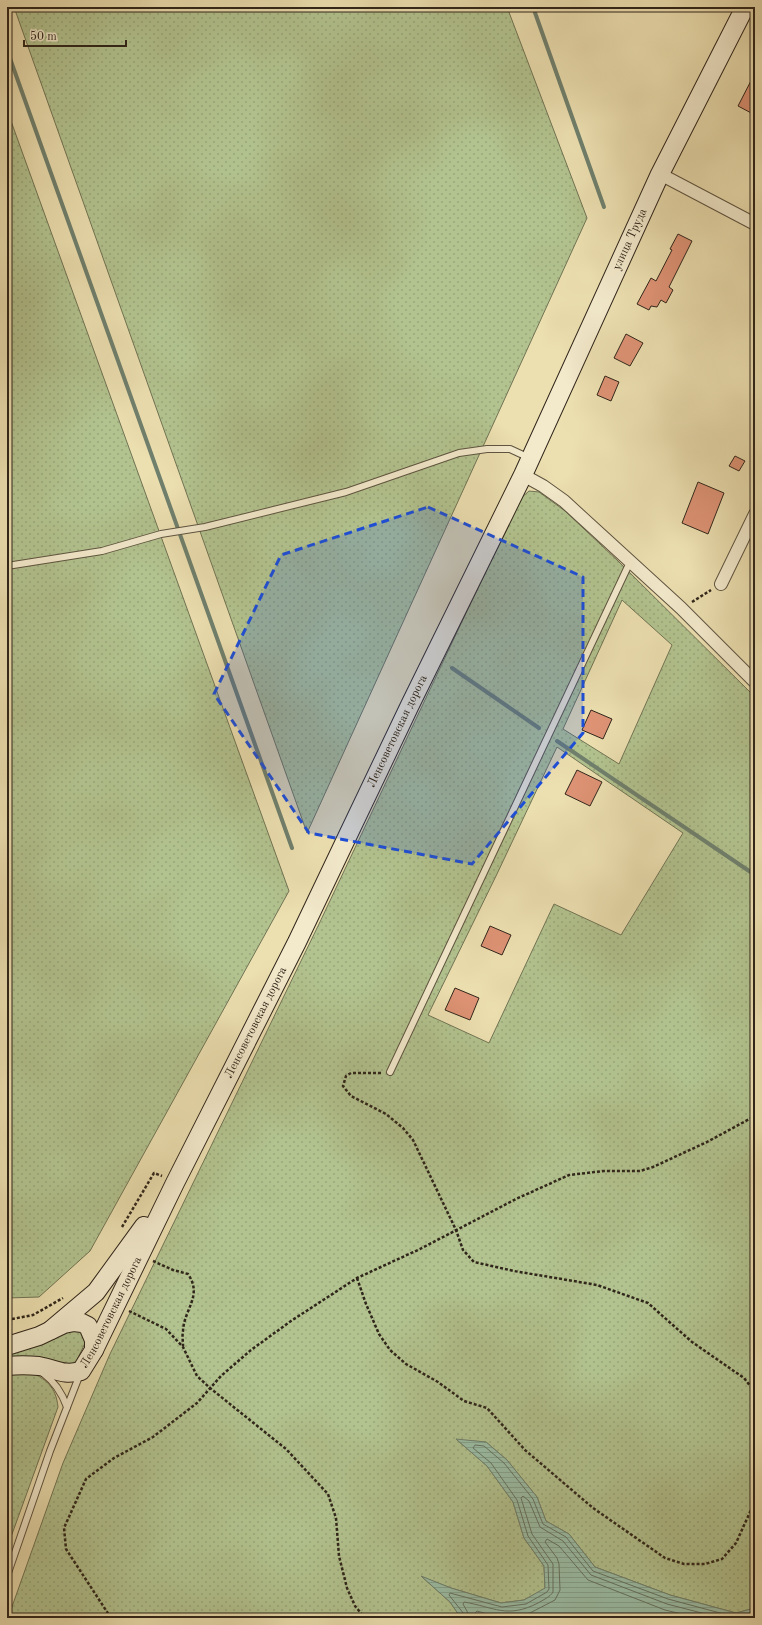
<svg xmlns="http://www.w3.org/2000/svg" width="762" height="1625" viewBox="0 0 762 1625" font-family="'Old Standard TT',serif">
<defs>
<pattern id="grass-dots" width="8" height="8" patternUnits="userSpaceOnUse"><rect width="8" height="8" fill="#b2c38f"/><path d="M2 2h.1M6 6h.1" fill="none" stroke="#99a77b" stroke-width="1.8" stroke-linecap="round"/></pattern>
<pattern id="water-rules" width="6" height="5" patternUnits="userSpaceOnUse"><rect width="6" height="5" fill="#9abda5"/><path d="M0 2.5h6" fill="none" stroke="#85a28d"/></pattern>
</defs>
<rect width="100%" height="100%" fill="#ecdfb0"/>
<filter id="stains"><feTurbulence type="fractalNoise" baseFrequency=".005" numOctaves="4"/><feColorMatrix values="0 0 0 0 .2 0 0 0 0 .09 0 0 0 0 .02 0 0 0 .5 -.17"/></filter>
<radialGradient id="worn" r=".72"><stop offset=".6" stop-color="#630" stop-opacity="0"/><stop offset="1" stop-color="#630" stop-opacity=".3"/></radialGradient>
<g fill="url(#grass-dots)" stroke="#707454" fill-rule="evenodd">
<polygon points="14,7 507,7 587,218 307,833"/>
<polygon points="7,110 289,891 90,1251 39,1297 7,1298"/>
<path d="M529,491L539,492L565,511L618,561L755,697V1608L736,1613L670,1595L595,1567L569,1534L546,1521L537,1497L507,1460L486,1442L457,1440L487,1466L513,1502L524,1538L544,1566L545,1589L524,1600L501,1603L451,1588L422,1577L450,1602L461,1618H8L63,1463L110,1354L319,924L520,499ZM622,600L672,645L619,764L563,729ZM557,747L683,833L621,935L554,904L489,1043L428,1015L496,876Z"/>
<polygon points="80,1327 86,1341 75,1364 65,1365 7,1357 7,1352"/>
<path d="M27,1371C46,1378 56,1387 58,1407L7,1548V1372Z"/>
</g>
<polygon fill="url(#water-rules)" stroke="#6f806d" points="456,1439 486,1442 507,1460 537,1497 546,1521 569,1534 595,1567 670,1595 736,1613 755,1608 755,1618 461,1618 450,1602 421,1576 451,1588 501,1603 524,1600 545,1588 544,1566 524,1538 513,1502 487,1466"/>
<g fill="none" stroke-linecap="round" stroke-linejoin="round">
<g stroke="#647160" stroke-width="1">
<polyline points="464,1618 464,1614 449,1595 450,1593 502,1607 526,1604 547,1592 549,1589 548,1565 528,1536 517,1500 491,1463 473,1448 475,1445 484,1446 504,1463 533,1499 543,1524 566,1537 593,1571 668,1599 735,1617 755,1612"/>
<path d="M469,1618L468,1613L463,1604L464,1602C494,1607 507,1619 538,1603C543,1600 550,1597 553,1592V1564L532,1534L521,1498L523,1496L529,1501L540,1527L563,1541L591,1575L667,1604L721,1618"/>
<polyline points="475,1618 475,1613 477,1611 501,1618 526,1615 555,1600 560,1590 559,1564 557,1558 545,1542 547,1539 559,1546 588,1580 665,1610 699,1618"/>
</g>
<g stroke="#6f806d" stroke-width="4">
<polyline points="533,7 604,207"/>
<polyline points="7,50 292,848"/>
<polyline points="452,668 539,728"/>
<polyline points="557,741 755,875"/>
</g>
</g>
<g fill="#de9375" stroke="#2f251a">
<polygon points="755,73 755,115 738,106"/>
<polygon points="678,234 692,241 669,287 673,290 666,303 661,300 657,307 651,306 649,310 637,304 651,278 656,281 672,250 670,249"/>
<polygon points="626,334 643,343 630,366 614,358"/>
<polygon points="605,376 619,382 611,401 597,395"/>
<polygon points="735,456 745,461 739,471 729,466"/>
<polygon points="698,482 724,493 708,534 682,523"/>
<polygon points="591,710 612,719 603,739 582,730"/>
<polygon points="577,770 602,782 590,806 565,794"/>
<polygon points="490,926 511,935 502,955 481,946"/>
<polygon points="455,988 479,998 470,1020 445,1010"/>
</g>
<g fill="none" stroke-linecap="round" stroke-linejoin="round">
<defs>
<g id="lane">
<polyline points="7,566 102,551 161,534 205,527 346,492 459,453 487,449 510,449 523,455"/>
<polyline points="390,1072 630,562"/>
<path d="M43,1373C55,1382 62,1393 67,1407"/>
<polyline points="7,1576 50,1451 80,1374"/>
</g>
<g id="street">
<polyline points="660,174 755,224"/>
<polyline points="523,475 543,486 564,501 681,608 755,682"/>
<polyline points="721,584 755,514"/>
</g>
<g id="secondary">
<polyline points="51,1330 96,1292 144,1226"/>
<polyline points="7,1346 39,1336 64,1324 74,1322 82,1323 88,1326 94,1340 94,1350"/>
<path id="s1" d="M7,1366C17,1365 28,1365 39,1366C56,1369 63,1376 81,1371L94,1350L175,1183L297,942L410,705L523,475L660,174L745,7"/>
</g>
</defs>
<use href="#lane" stroke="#5e5440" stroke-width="8"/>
<use href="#street" stroke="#5e5440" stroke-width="14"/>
<use href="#secondary" stroke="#2f251a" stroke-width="20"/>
<g stroke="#2f251a" stroke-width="2.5" stroke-dasharray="3 2" stroke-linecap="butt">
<polyline points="692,602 711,590"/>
<polyline points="381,1073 351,1073 346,1076 343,1086 351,1096 386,1114 403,1128 413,1140 456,1230 463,1250 474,1262 514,1271 597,1285 648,1303 692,1342 744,1378 755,1392"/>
<polyline points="122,1227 154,1173 162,1176"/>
<path d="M153,1261L173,1270L188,1274C203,1296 184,1309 183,1331C182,1336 183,1341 183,1346"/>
<polyline points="357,1278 366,1304 379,1334 390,1350 406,1364 438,1382 464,1401 487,1408 525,1450 593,1508 665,1558 684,1564 705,1564 722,1559 736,1543 755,1501"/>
<polyline points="129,1311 166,1329 183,1347 197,1376 210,1388 286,1449 328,1494 336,1518 339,1556 347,1588 355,1606 365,1618"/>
<polyline points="7,1320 33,1315 63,1298"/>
<polyline points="111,1618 66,1549 64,1528 86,1479 114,1458 153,1437 197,1403 221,1376 251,1350 291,1321 357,1278 420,1249 516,1199 569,1175 604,1171 640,1171 653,1167 707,1142 755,1116"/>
</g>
<use href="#lane" stroke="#f3eacc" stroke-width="6"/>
<use href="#street" stroke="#f3eacc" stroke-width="12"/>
<use href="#secondary" stroke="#f3eacc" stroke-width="18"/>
</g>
<path fill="#1d4ed8" fill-opacity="0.2" stroke="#1d4ed8" stroke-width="3" stroke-dasharray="8 5" stroke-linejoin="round" d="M428,507L583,577V733L472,864L309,833L214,694L281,555Z"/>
<g text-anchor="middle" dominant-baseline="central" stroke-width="4" stroke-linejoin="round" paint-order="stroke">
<g font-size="12" fill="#2f251a" stroke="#f3eacc">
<text stroke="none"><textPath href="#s1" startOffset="1333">улица Труда</textPath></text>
<text stroke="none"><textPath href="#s1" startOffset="789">Ленсоветовская дорога</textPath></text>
<text stroke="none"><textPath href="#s1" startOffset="465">Ленсоветовская дорога</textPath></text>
<text stroke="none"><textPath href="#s1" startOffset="141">Ленсоветовская дорога</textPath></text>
</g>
</g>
<rect width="762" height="1625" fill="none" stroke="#ecdfb0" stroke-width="24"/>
<rect x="8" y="8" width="746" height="1609" fill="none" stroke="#2f251a" stroke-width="2"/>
<rect x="12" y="12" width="738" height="1601" fill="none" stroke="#2f251a"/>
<path d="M24 40v6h102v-6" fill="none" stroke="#2f251a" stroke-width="2"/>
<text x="30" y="40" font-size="12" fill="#2f251a" stroke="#f3eacc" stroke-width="3" paint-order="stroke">50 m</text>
<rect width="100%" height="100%" filter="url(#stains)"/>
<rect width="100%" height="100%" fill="url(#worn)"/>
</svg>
